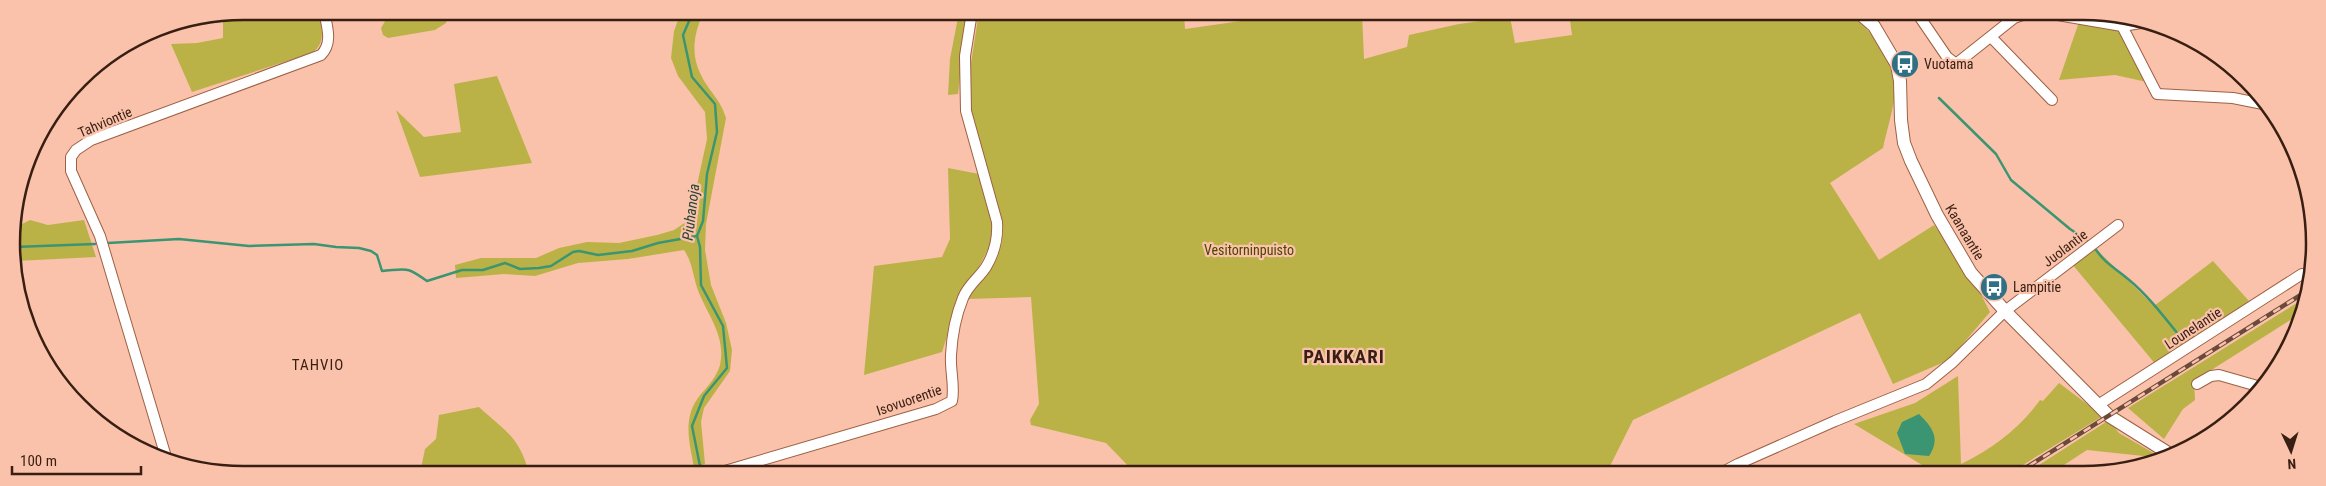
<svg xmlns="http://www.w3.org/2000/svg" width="2326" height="486" viewBox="0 0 2326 486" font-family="'Roboto Condensed',sans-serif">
<rect width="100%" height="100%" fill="#fac2aa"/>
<g fill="#bbb247">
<path d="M243,11H319C321,27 327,43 312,53L192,92L171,44L197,43L223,38V15Z"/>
<polygon points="391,11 419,11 429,16 432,11 449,11 446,23 435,30 388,38 383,35 381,28"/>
<path d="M681,12H704C694,32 690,54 701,75C709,92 720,98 726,118L706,224L705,250L711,285L726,323L732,350L730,371L704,408L701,422L705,464L694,467C689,441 682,416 701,394C708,386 717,376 720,365C726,337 709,317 699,293C693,278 693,263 684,250L628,259L578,263L535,276L504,274L456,278L455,265L481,258H536L559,248L587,242L619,243L657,235L674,230L686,222L692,208L707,139L705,112L678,76L671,58L674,31Z"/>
<polygon points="959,12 967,12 958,94 948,95 950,59"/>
<path d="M979,12H1184L1185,29L1248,20V12H1362L1364,59L1407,47L1409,35L1459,24L1510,17L1515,43L1572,35L1569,13H1848C1871,30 1897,59 1895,90C1894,109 1887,129 1883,148L1830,183L1879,260L1934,225L1970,273L1990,312L1949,360L1893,384L1860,313L1633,420L1606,474L1135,473L1106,443L1031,425L1030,420L1039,404L1031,297L967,299C986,276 999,262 1001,231L970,110L968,82Z"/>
<polygon points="2079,22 2118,27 2156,84 2115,75 2059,80"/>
<polygon points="497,76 532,163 420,177 396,110 424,137 461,132 454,84"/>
<polygon points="948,168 979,174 994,227 989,247 977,271 961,292 942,352 864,375 874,266 942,257 950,239"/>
<polygon points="30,220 48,225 84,220 96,257 16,261 12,229"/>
<polygon points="2093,246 2154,306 2213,261 2249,301 2157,366 2072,264"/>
<polygon points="2305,298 2300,314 2194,381 2195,400 2183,409 2164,439 2128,408"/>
<path d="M1958,376L1961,464C1992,449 2020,428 2040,400L2043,401L2059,383L2103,416L2008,474H1937L1854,424L1915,403Z"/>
<path d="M479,407C506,432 519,436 529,473H420L425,449L436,439L439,415Z"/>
<polygon points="2109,420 2119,433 2162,458 2087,450 2050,474 2025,474"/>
</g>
<path fill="#3b9572" d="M1919,414C1932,427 1941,438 1929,456L1905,454L1897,433L1902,422Z"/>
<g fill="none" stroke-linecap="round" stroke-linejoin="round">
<g stroke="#3b9572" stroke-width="2.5">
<polyline points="693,12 683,35 692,77 715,104 717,132 707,174 703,221 697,236 700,247 701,285 723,326 727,368 704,396 692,426 701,471"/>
<polyline points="1939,98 1996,154 2011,180 2070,229 2091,243"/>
<path d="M108,243L179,239L249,246L314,244L336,247L359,248L371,251L377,255L382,271C408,269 406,266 427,281L462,270H483L505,263L520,269L539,268L551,266L573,252L579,251L598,255L632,251L658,243L697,236"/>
<polyline points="14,247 95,244"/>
<path d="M2094,247C2106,265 2113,266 2128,279C2150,297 2168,322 2186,344"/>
</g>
<defs>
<g id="minor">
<polyline points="1917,13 1947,57 1956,64 2014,18 2028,13"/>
<polyline points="2046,13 2122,26 2141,23"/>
<polyline points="2122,26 2157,94 2233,98 2268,105"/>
<polyline points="1991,37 2052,100"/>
<polyline points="2197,384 2211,376 2219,375 2261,387"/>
<polyline points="2098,405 2302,274"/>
<path d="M166,457L100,236L71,171V157L76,150L91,140L321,55C333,43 327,27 324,11"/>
<path d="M718,473L936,409L952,401C955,386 950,371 951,355C952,336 956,315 963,298C968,285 979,278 986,267C994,254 998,237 997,222L966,111L965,56L972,12"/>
<polyline points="1719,474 1738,464 1835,421 1926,384 1953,362 2005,311 2118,225"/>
</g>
<polyline id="tertiary" points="1859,13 1874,26 1897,65 1900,81 1901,120 1904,143 1911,161 1937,215 1971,273 2005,311 2109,416 2173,456"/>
</defs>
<use href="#minor" stroke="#9d6044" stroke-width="12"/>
<use href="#tertiary" stroke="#9d6044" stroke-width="14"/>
<use href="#minor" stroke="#fff" stroke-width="10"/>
<use href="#tertiary" stroke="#fff" stroke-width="12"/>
<defs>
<polyline id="rail" points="2016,474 2307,291"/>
</defs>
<use href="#rail" stroke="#6c4a3b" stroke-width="4.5"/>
<use href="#rail" stroke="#fac2aa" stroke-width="2.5" stroke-dasharray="8" stroke-linecap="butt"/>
</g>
<defs>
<symbol id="bus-disc" viewBox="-11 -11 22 22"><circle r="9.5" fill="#316f85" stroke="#fac2aa"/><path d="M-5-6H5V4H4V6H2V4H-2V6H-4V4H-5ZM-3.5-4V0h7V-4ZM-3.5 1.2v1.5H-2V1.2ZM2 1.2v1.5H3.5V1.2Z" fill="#fff"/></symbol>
</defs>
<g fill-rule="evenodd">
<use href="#bus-disc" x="1889" y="48" width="32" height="32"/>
<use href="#bus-disc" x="1978" y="271" width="32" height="32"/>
</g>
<g text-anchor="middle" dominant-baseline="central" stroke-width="4.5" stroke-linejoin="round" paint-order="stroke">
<g font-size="14" fill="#381e13" stroke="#fac2aa" text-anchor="start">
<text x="1924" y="64">Vuotama</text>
<text x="2013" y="287">Lampitie</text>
</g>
<g font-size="14" fill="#381e13" stroke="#fac2aa">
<text transform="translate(105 122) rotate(-23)">Tahviontie</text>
<text transform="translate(1965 232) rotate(59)">Kaanaantie</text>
<text transform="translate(2065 248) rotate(-37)">Juolantie</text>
<text transform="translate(2193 328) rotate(-33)">Lounelantie</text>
<text transform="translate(909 400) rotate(-19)">Isovuorentie</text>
</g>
<g font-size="14" fill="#4b4502" stroke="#fac2aa">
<text x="1249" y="250">Vesitorninpuisto</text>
</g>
<g font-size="15" font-style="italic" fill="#294438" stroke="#fac2aa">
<text transform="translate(691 212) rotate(-83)">Piuhanoja</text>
</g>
<g font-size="15" letter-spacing="1" fill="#381e13" stroke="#fac2aa">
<text x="318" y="365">TAHVIO</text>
</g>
<g font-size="19" font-weight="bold" letter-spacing="1" fill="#381e13" stroke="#fac2aa">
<text x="1344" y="356">PAIKKARI</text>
</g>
</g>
<path d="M0 0H2326V486H0ZM243 20H2083A223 223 0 0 1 2306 243V243A223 223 0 0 1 2083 466H243A223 223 0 0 1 20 243V243A223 223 0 0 1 243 20Z" fill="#fac2aa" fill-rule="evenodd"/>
<path fill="none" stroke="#381e13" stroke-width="2.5" d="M243 20H2083A223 223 0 0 1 2306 243V243A223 223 0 0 1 2083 466H243A223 223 0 0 1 20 243V243A223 223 0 0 1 243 20Z"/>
<g transform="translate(2291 451) rotate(176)" stroke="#fac2aa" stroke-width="4" paint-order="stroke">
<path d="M0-4L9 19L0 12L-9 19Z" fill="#381e13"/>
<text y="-8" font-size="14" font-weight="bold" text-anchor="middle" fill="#381e13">N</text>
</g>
<path d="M12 466v8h129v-8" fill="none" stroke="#381e13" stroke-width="2.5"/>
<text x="20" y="466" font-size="15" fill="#381e13" stroke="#fac2aa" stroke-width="4" paint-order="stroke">100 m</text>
</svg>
